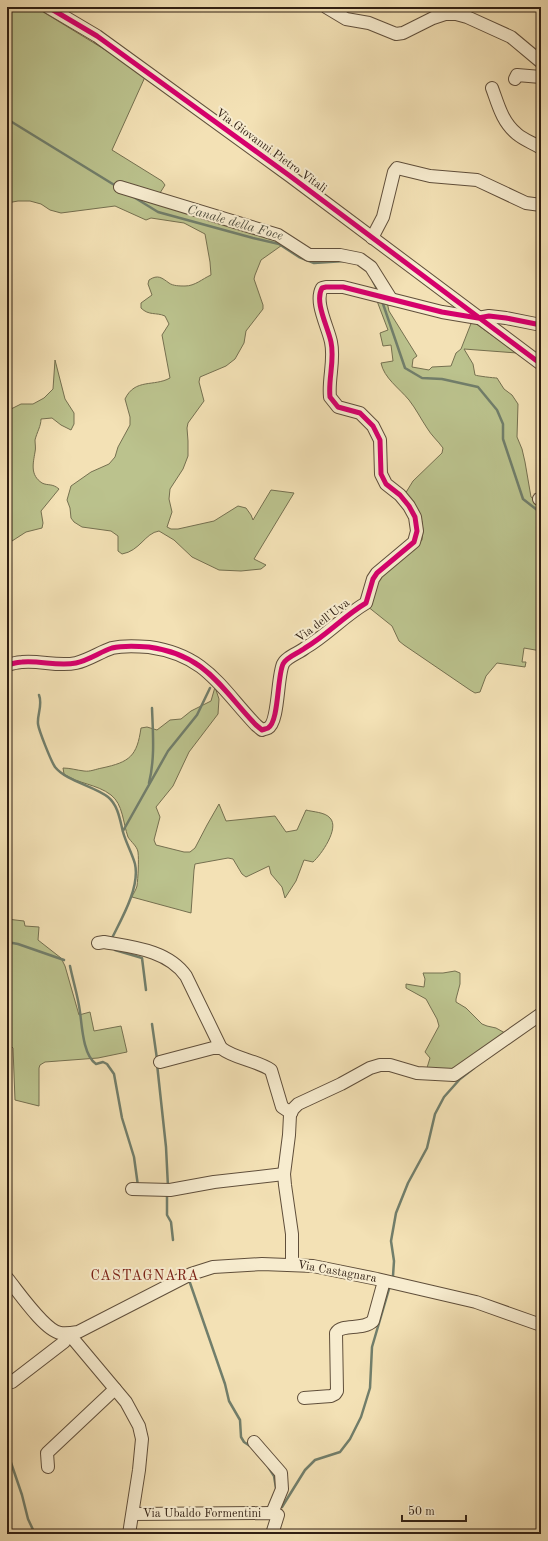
<svg xmlns="http://www.w3.org/2000/svg" width="548" height="1541" viewBox="0 0 548 1541" font-family="'Old Standard TT',serif">
<rect width="100%" height="100%" fill="#f3e1b5"/>
<filter id="stains"><feTurbulence type="fractalNoise" baseFrequency=".005" numOctaves="4"/><feColorMatrix values="0 0 0 0 .2 0 0 0 0 .09 0 0 0 0 .02 0 0 0 .5 -.17"/></filter>
<radialGradient id="worn" r=".72"><stop offset=".6" stop-color="#630" stop-opacity="0"/><stop offset="1" stop-color="#630" stop-opacity=".3"/></radialGradient>
<g fill="#bbc28d" stroke="#757050">
<path d="M7,7H35L112,54L145,77L112,150L162,181L165,185L160,193L285,243L261,260L255,275L254,279L263,305V309L246,331L244,343L235,359L226,366L200,377L199,382L204,401L188,423L187,428L188,441V456L183,469L170,489L169,499L172,512L167,527L171,529H178L214,521L238,506L246,508L251,515L253,520L271,490L294,493L254,559L266,565L261,569L241,571L219,570L192,557L174,540L159,531C145,533 140,551 122,554L118,551V536L111,531L82,527L74,522L71,518L70,508L67,500L71,486L91,472L109,464L115,457L118,447L130,425V417L125,399C135,378 154,387 170,378L162,335L169,324L165,316C156,312 149,316 141,308V303L152,295L148,284L149,280C158,274 162,278 169,283C173,286 180,286 185,286C195,286 202,279 211,275L210,262L205,234L184,223L151,218L146,220L115,206L61,213L50,210L41,204L30,201H18L7,203Z"/>
<path d="M377,301L387,302L389,311L417,356L413,359L412,367L429,370L432,367L451,366L456,353L461,349L472,321L517,353L464,349L473,364L475,375C477,376 494,378 497,378L504,389L512,395L518,404L517,437L522,449L525,462L531,497L541,504V651L524,648L522,662H526L525,667L497,663L486,676L480,692L475,693L470,690L404,645L399,641L392,626L367,606L379,578L414,549L422,540L423,531L422,522L419,513L405,494L413,481L442,453L443,448C438,441 431,435 427,428C421,419 416,409 409,400C399,388 384,378 381,363L393,361L391,345L383,346L380,333L388,330Z"/>
<path d="M55,360L65,399L74,413V424L71,430L61,425L52,418L41,419C41,426 37,432 35,440C35,444 36,448 35,452C33,464 30,475 42,483C48,486 52,483 59,489L41,511L43,523L42,528L26,532L12,541L7,540V411L21,404H33L44,398L53,389Z"/>
<path d="M215,687L219,699L218,714L189,752L173,786L156,807L160,817L154,840L156,845L184,852H190L195,848L207,825L219,804L226,821L275,816L286,832L297,830L306,810C313,812 325,812 330,818C340,828 321,855 313,862L304,860L296,881L285,898L282,887L271,874L269,866L246,877L242,874L233,859L228,858L195,864L194,870L191,913L132,897C133,894 136,890 137,886C138,878 139,860 138,852C137,846 131,842 128,837C123,823 123,804 111,795C97,784 78,784 64,774L63,768C70,768 76,770 84,771C90,772 96,769 102,768C130,762 137,756 141,728L147,727L157,730L170,720L181,719L191,711L211,701Z"/>
<polygon points="7,919 24,921 25,926 39,927 38,940 61,958 65,966 79,1015 90,1012 94,1031 121,1026 127,1052 98,1058 45,1062 40,1065 39,1068 39,1106 15,1100 13,1048 7,1042"/>
<polygon points="455,971 460,973 460,984 456,999 456,1002 466,1008 482,1024 487,1026 496,1028 505,1033 451,1072 426,1071 430,1058 425,1052 439,1026 437,1019 426,999 406,988 406,984 424,987 425,979 423,973 443,973"/>
</g>
<g fill="none" stroke-linecap="round" stroke-linejoin="round">
<g stroke="#717e6b" stroke-width="2.5">
<polyline points="7,119 116,186"/>
<polyline points="132,196 158,212 253,238 279,244 299,257 314,263 345,261"/>
<polyline points="373,281 378,291"/>
<polyline points="382,301 405,368 422,378 442,379 478,387 497,410 503,424 503,439 523,499 541,513"/>
<path d="M39,695C43,705 37,714 38,724C39,731 51,761 55,767C66,781 94,786 108,797C118,805 120,820 123,832C126,843 132,853 135,864C140,887 122,918 112,938"/>
<path d="M149,783C155,759 153,734 152,708"/>
<polyline points="123,831 168,751 197,715 210,688"/>
<polyline points="7,942 18,944 64,960"/>
<polyline points="115,950 142,958 146,990"/>
<path d="M70,966C73,981 78,996 80,1012C82,1026 83,1055 96,1064L103,1062L107,1064L114,1074L122,1118L134,1157L138,1186"/>
<polyline points="152,1024 157,1059"/>
<polyline points="157,1064 166,1147 168,1187"/>
<polyline points="167,1194 167,1215 171,1222 173,1240"/>
<polyline points="393,1276 394,1261 391,1241 396,1213 408,1183 427,1148 435,1114 444,1097 460,1079 474,1068"/>
<polyline points="189,1280 225,1384 229,1401 240,1420 241,1437 244,1442 253,1448"/>
<polyline points="7,1451 22,1495 28,1519 35,1534"/>
<polyline points="267,1465 274,1476 276,1488"/>
<polyline points="282,1507 305,1470 315,1460 340,1452 350,1439 361,1417 370,1388 372,1347 389,1289"/>
</g>
<defs>
<g id="minor">
<polyline points="48,7 97,36 290,176 541,364"/>
<polyline points="326,7 346,19 369,23 396,34 403,33 433,18 445,14 456,14 467,17 511,37 541,62"/>
<polyline points="515,79 517,75 541,77"/>
<path d="M492,88C498,104 502,122 517,134C524,140 533,143 541,148"/>
<polyline points="120,187 278,235 309,255 340,255 360,259 371,267 391,299"/>
<polyline points="372,238 383,217 394,172 397,168 430,176 477,180 526,203 541,205"/>
<polyline points="539,499 541,500"/>
<path d="M7,665C12,664 17,662 22,662C40,660 58,667 76,663C89,660 100,652 112,648C124,645 137,646 149,647C206,655 220,687 256,725L262,730C264,729 266,729 268,728C279,722 277,677 283,664C286,657 299,653 305,648C327,635 344,616 366,603L373,579L377,573L414,542L417,531L415,517L409,506L400,495L386,484L381,474L380,440L373,426L360,413L338,407L330,397C328,379 335,360 331,342C328,327 314,302 322,288L326,287H343L442,312L478,318L489,316L506,318L541,325"/>
<path d="M98,943L104,942C132,947 168,950 186,976L221,1048"/>
<path d="M160,1062L213,1048H221C235,1059 256,1060 271,1070L282,1107L291,1113"/>
<polyline points="132,1189 170,1190 214,1182 284,1174"/>
<polyline points="292,1265 292,1234 285,1185 284,1174 289,1135 290,1115 293,1109 298,1104 341,1084 370,1068 380,1065 390,1065 417,1073 454,1075 541,1014"/>
<path d="M7,1278C18,1291 44,1330 60,1333C66,1334 72,1333 78,1332L191,1274L213,1267L262,1264L313,1266L377,1279L476,1302L541,1325"/>
<polyline points="69,1334 126,1402 139,1426 142,1439 139,1470 129,1534"/>
<polyline points="7,1383 12,1382 64,1342 69,1334"/>
<path d="M304,1398L331,1396L335,1394L337,1391L336,1333C342,1323 362,1331 373,1321L384,1281"/>
<polyline points="254,1442 281,1473 282,1489 272,1513"/>
<polyline points="48,1467 47,1453 115,1389"/>
<polyline points="133,1514 272,1513 278,1515 272,1534"/>
</g>
</defs>
<use href="#minor" stroke="#604f3b" stroke-width="14"/>
<use href="#minor" stroke="#f7eccf" stroke-width="12"/>
<defs>
<g id="cycleway">
<polyline points="48,7 97,36 290,176 541,364"/>
<path d="M7,665C12,664 17,662 22,662C40,660 58,667 76,663C89,660 100,652 112,648C124,645 137,646 149,647C206,655 220,687 256,725L262,730C264,729 266,729 268,728C279,722 277,677 283,664C286,657 299,653 305,648C327,635 344,616 366,603L373,579L377,573L414,542L417,531L415,517L409,506L400,495L386,484L381,474L380,440L373,426L360,413L338,407L330,397C328,379 335,360 331,342C328,327 314,302 322,288L326,287H343L442,312L478,318L489,316L506,318L541,325"/>
</g>
</defs>
<use href="#cycleway" stroke="#f7eccf" stroke-width="8"/>
<use href="#cycleway" stroke="#d6006c" stroke-width="5"/>
</g>
<g text-anchor="middle" dominant-baseline="central" stroke-width="4" stroke-linejoin="round" paint-order="stroke">
<g font-size="12" fill="#2f1e12" stroke="#f7eccf">
<text transform="translate(271 151) rotate(36)">Via Giovanni Pietro Vitali</text>
<text transform="translate(323 621) rotate(-37)">Via dell'Uva</text>
<text transform="translate(337 1272) rotate(10)">Via Castagnara</text>
<text x="202" y="1514">Via Ubaldo Formentini</text>
</g>
<g font-size="13" font-style="italic" fill="#504e3f" stroke="#f7eccf">
<text transform="translate(235 223) rotate(16)">Canale della Foce</text>
</g>
<g font-size="14" letter-spacing="1" fill="#7a1f14" stroke="#f7eccf">
<text x="145" y="1276">CASTAGNARA</text>
</g>
</g>
<rect width="548" height="1541" fill="none" stroke="#f3e1b5" stroke-width="24"/>
<rect x="8" y="8" width="532" height="1525" fill="none" stroke="#2f1e12" stroke-width="2"/>
<rect x="12" y="12" width="524" height="1517" fill="none" stroke="#2f1e12"/>
<path d="M402 1515v6h64v-6" fill="none" stroke="#2f1e12" stroke-width="2"/>
<text x="408" y="1515" font-size="12" fill="#2f1e12" stroke="#f7eccf" stroke-width="3" paint-order="stroke">50 m</text>
<rect width="100%" height="100%" filter="url(#stains)"/>
<rect width="100%" height="100%" fill="url(#worn)"/>
</svg>
